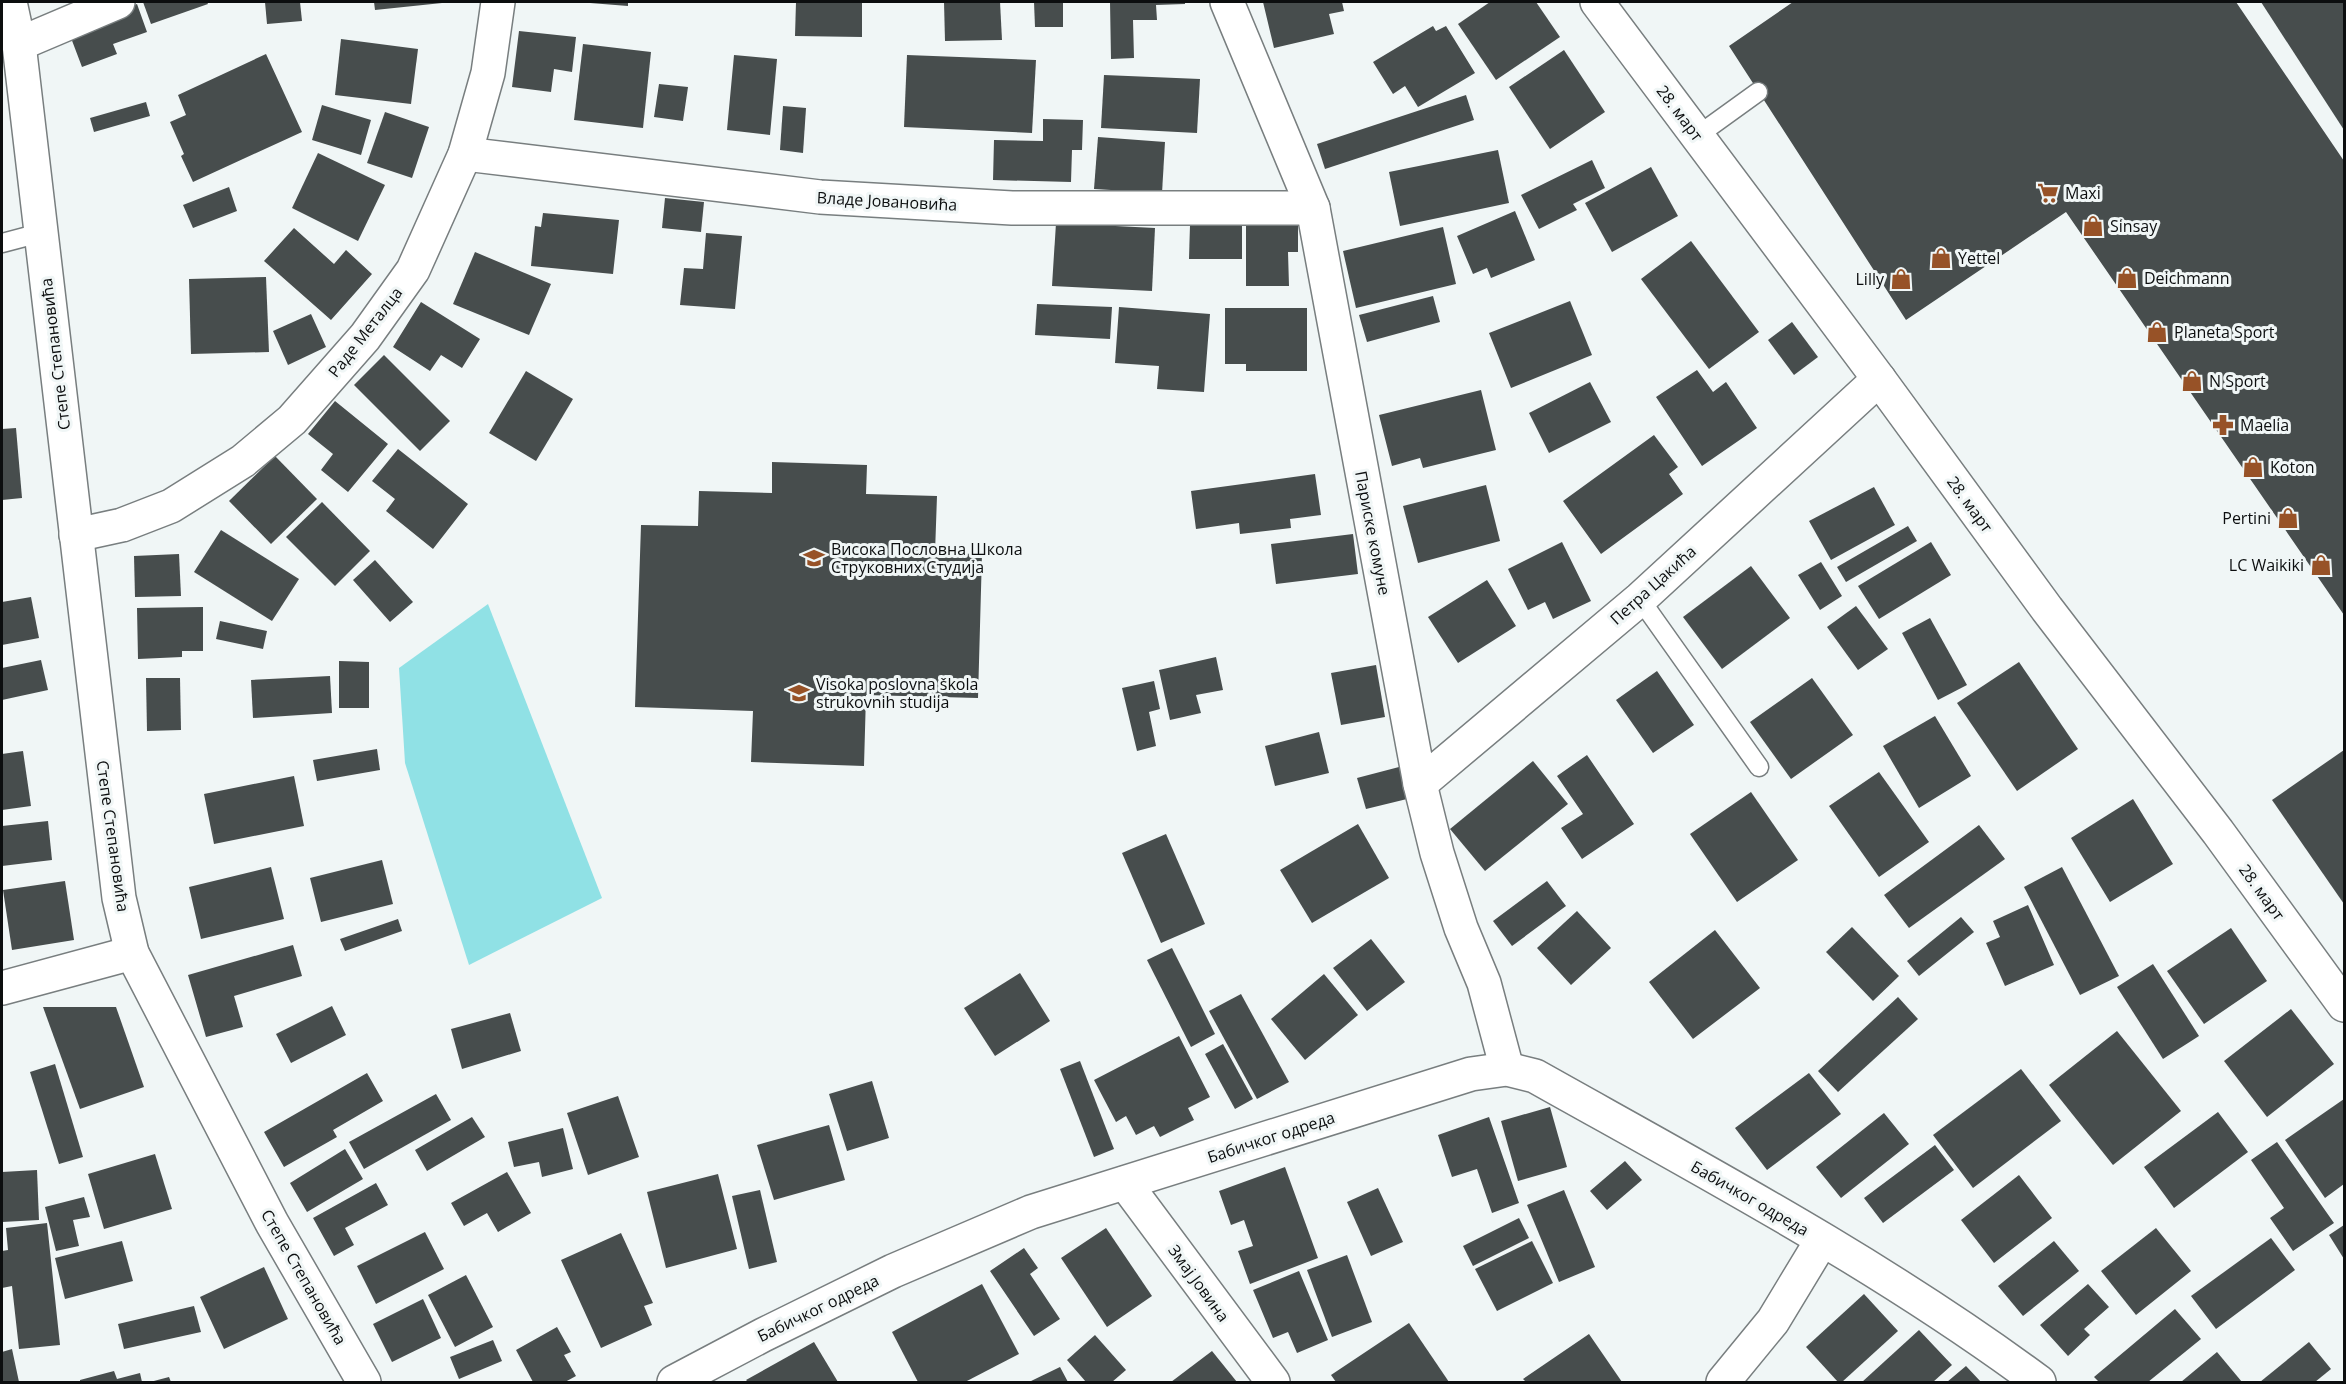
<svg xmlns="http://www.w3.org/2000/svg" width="2346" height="1384" viewBox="0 0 2346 1384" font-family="'Open Sans',sans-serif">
<rect width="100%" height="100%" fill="#f0f6f6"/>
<polygon fill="#90e1e5" points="488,604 602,898 469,965 405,763 399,668"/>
<g fill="#474d4d">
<polygon points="143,2 207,2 208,4 151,24"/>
<polygon points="265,2 300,2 302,21 267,24"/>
<polygon points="374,2 441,2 442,3 375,10"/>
<polygon points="590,2 628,2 628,6 590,3"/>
<polygon points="796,2 862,2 862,37 795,36"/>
<polygon points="944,2 1000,2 1002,40 945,41"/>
<polygon points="1034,2 1063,2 1063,27 1035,27"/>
<polygon points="1110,2 1185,2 1185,4 1156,5 1157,20 1133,20 1134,58 1111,59"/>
<polygon points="1263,2 1342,2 1344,11 1329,14 1334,34 1274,48"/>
<polygon points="1490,2 1536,2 1560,37 1496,80 1458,24"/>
<polygon points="1793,2 2236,2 2344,161 2344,615 2066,212 1906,320 1729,46"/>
<polygon points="2261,2 2344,2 2344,130"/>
<polygon points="137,4 147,32 113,44 117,54 82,67 68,30"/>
<polygon points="1433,26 1436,31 1446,26 1475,73 1418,107 1405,86 1393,94 1373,62"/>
<polygon points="519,31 576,37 572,72 554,69 551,92 512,87"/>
<polygon points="341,39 418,49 411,104 335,95"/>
<polygon points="583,44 651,52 643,128 574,120"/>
<polygon points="1564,50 1605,112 1550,149 1509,87"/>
<polygon points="266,54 302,132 193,182 181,156 184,154 170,122 186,115 178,95"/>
<polygon points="734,55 777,59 770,135 727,130"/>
<polygon points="907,55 1036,60 1032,133 904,127"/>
<polygon points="1104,75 1200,79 1197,133 1101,128"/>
<polygon points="659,84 688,87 683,121 654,117"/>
<polygon points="1466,95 1474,120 1325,169 1317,144"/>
<polygon points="146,102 150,116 94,132 90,118"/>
<polygon points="322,105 371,120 361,155 312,140"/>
<polygon points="783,106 806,108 803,153 780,150"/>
<polygon points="385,112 429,127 412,178 367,163"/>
<polygon points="1043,119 1083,120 1082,150 1072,150 1071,182 993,180 994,140 1043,141"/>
<polygon points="1098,137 1165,142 1162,193 1094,189"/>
<polygon points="1498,150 1509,203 1400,226 1389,172"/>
<polygon points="318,153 385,185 358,241 292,208"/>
<polygon points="1592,160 1605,188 1573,204 1577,210 1539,229 1521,195"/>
<polygon points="1651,167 1678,216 1612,252 1585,203"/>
<polygon points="229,187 237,211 193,228 183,205"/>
<polygon points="665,198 704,202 701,232 662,228"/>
<polygon points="1515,211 1535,260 1491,278 1487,268 1473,274 1457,236"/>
<polygon points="543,213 619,220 613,274 531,266 535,226 541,227"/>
<polygon points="1298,221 1298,252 1288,252 1289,286 1246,286 1246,222"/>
<polygon points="1056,223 1155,228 1152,291 1052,286"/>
<polygon points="1190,225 1242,226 1242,259 1189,259"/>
<polygon points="1443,227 1456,284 1356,308 1343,251"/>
<polygon points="294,228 334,264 346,250 372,274 331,320 264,261"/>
<polygon points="706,233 742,236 735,309 680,305 684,268 703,269"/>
<polygon points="1691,241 1759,332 1709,369 1641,279"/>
<polygon points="475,252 551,284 529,335 453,304"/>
<polygon points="266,277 269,352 191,354 189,279"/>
<polygon points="1433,296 1440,322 1367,342 1359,315"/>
<polygon points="1570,301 1592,355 1511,388 1489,333"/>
<polygon points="421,302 480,339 462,368 441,355 430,371 393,347"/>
<polygon points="1037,304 1112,307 1110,339 1035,335"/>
<polygon points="1119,307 1210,314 1204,392 1157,389 1159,366 1115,363"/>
<polygon points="1225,308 1307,308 1307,371 1246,371 1246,364 1225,364"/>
<polygon points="311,314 326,347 288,365 273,331"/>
<polygon points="1792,322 1818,357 1794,375 1768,340"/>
<polygon points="384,355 450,421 420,451 354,385"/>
<polygon points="1697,370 1713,392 1726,382 1757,428 1702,466 1656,397"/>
<polygon points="526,371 573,399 536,461 489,433"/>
<polygon points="1590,382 1611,422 1549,453 1529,413"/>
<polygon points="1481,390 1496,450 1423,468 1420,458 1392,466 1379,415"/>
<polygon points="335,401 388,444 348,492 321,470 333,454 308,434"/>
<polygon points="16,428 22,498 2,500 2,429"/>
<polygon points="1654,435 1678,467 1669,474 1683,494 1601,554 1563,501"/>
<polygon points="398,449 468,504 433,549 386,511 395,499 372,481"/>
<polygon points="275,456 317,499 271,544 229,501"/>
<polygon points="772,462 867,465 866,494 937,496 935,553 982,554 978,698 866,695 864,766 751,762 753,711 635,707 641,525 698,526 699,491 772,493"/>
<polygon points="1315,474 1321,515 1290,519 1291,528 1240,534 1239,523 1196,529 1191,491"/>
<polygon points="1486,485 1500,541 1418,563 1403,506"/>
<polygon points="1874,487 1895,525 1831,560 1809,521"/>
<polygon points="322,502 370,551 335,586 286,537"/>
<polygon points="1908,526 1917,541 1846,582 1837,567"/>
<polygon points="221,530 299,579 272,621 194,572"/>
<polygon points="1353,534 1358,574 1276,584 1271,544"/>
<polygon points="1562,542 1591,601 1553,619 1545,602 1528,610 1508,569"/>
<polygon points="1931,542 1951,575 1879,619 1858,586"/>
<polygon points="179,554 181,596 135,597 134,556"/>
<polygon points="375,560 413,602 390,622 353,580"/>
<polygon points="1821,562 1842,596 1820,610 1798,575"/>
<polygon points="1751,566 1790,618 1722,669 1683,617"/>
<polygon points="1487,580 1516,626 1458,663 1428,617"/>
<polygon points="31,597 39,638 2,645 2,602"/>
<polygon points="1856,606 1888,649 1858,670 1827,627"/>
<polygon points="203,607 203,651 182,651 182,657 138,659 137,608"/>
<polygon points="1930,618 1967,685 1938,700 1902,633"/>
<polygon points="220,621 267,631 263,649 216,639"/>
<polygon points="1216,657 1223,690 1196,695 1201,713 1170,720 1159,670"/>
<polygon points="41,660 48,690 2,700 2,668"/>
<polygon points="339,661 369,662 369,708 339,708"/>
<polygon points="2019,662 2078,749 2017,791 1957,703"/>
<polygon points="1376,665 1385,717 1341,725 1331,673"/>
<polygon points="1657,671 1694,725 1653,753 1616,700"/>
<polygon points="330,676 332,713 253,718 251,680"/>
<polygon points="146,678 180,678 181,730 147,731"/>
<polygon points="1812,678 1853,735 1791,779 1750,722"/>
<polygon points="1154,681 1160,709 1149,712 1156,746 1137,751 1122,688"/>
<polygon points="1935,716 1971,776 1919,808 1883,746"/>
<polygon points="1319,732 1329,773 1275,786 1265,746"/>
<polygon points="377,749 380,770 317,781 313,760"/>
<polygon points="2344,750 2344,904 2272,800"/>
<polygon points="23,751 31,806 2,810 2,754"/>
<polygon points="1587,755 1634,824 1582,859 1561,828 1583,814 1557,776"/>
<polygon points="1533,761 1568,804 1485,871 1450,829"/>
<polygon points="1399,767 1407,799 1366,809 1357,778"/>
<polygon points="1879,772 1929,842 1879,877 1829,806"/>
<polygon points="294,776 304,826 214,844 204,794"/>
<polygon points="1751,792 1798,860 1737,902 1690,834"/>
<polygon points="2133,799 2173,864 2110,902 2071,838"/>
<polygon points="48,821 52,860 2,866 2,826"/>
<polygon points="1358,824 1389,878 1312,923 1280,870"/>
<polygon points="1979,825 2005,859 1909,928 1884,895"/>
<polygon points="1166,834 1205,924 1161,943 1122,853"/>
<polygon points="382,860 393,904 321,922 310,878"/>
<polygon points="271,867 284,919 201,939 189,887"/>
<polygon points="2062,867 2119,976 2080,995 2024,887"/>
<polygon points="65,881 74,940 12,950 3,890"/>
<polygon points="1547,881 1566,906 1512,946 1493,921"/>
<polygon points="2028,905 2054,965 2005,986 1986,943 2000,937 1993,921"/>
<polygon points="1577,911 1611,948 1571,985 1537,948"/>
<polygon points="1961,917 1974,932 1919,976 1907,961"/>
<polygon points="398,919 402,931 345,951 340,939"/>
<polygon points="1852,927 1899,976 1873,1001 1826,952"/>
<polygon points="2231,928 2267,981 2204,1024 2167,971"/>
<polygon points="1715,930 1760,988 1693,1039 1649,982"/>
<polygon points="1371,939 1405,982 1367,1011 1333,968"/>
<polygon points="293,945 302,976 234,996 243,1027 206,1037 188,975"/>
<polygon points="1172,948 1215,1034 1191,1047 1147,960"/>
<polygon points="2153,964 2199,1036 2163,1059 2117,987"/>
<polygon points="1020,973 1050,1021 995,1056 964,1008"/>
<polygon points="1324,974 1358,1015 1305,1060 1271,1019"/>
<polygon points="1241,994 1289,1082 1257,1099 1209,1011"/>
<polygon points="1898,997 1918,1019 1838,1092 1818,1071"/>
<polygon points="332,1006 346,1035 291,1063 276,1034"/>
<polygon points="43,1007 116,1007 144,1087 80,1109"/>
<polygon points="2291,1009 2334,1064 2267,1117 2224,1061"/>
<polygon points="510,1013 521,1051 462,1069 451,1029"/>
<polygon points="2117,1031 2181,1111 2113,1165 2049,1085"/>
<polygon points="1179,1036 1210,1097 1188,1108 1194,1120 1160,1137 1154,1126 1136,1135 1126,1116 1116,1122 1094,1080"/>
<polygon points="1223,1044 1253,1099 1235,1109 1205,1054"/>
<polygon points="1080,1061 1114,1149 1094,1157 1060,1069"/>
<polygon points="55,1064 83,1157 59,1164 30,1072"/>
<polygon points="2021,1069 2061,1121 1973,1188 1933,1135"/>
<polygon points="367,1073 383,1101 333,1130 337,1137 284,1167 264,1132"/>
<polygon points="1809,1073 1841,1114 1767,1170 1735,1128"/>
<polygon points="872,1081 889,1138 847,1151 829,1094"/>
<polygon points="436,1094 451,1120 364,1169 349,1142"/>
<polygon points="618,1096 639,1157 588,1175 567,1113"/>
<polygon points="2344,1099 2344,1184 2325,1198 2285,1140"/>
<polygon points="1550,1107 1567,1167 1518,1181 1501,1121"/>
<polygon points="2218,1112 2248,1152 2174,1208 2144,1167"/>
<polygon points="1884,1113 1909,1144 1841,1198 1816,1167"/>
<polygon points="472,1117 485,1137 427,1171 415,1150"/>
<polygon points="1489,1117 1519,1203 1492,1213 1477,1169 1452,1177 1438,1135"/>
<polygon points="829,1125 845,1180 774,1200 757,1145"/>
<polygon points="563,1128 573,1169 542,1177 539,1162 514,1167 508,1142"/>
<polygon points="2277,1142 2334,1223 2293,1251 2270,1218 2284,1208 2251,1160"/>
<polygon points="1935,1145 1954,1170 1883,1223 1864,1198"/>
<polygon points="345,1149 363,1179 307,1212 290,1183"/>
<polygon points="155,1154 172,1209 104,1229 88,1174"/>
<polygon points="1625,1161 1642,1180 1607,1210 1590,1191"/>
<polygon points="1285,1167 1318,1258 1250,1284 1238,1251 1253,1246 1244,1220 1231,1225 1219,1191"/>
<polygon points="37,1170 39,1220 2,1222 2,1172"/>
<polygon points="507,1172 531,1213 498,1232 487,1213 464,1226 451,1203"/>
<polygon points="718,1174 737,1249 666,1268 647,1192"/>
<polygon points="2019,1175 2052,1218 1994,1263 1961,1220"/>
<polygon points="376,1183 388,1205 345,1228 354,1245 334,1256 313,1218"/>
<polygon points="1378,1188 1403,1242 1371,1256 1347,1202"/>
<polygon points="760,1190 777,1262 749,1269 732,1196"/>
<polygon points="1564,1190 1595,1267 1559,1282 1527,1205"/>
<polygon points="84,1197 90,1217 73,1220 79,1246 56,1251 45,1207"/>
<polygon points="1519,1218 1529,1238 1473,1266 1463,1246"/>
<polygon points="47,1223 60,1345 19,1349 12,1286 2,1288 2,1251 8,1250 6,1228"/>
<polygon points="2344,1225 2344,1259 2329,1235"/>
<polygon points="1106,1228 1152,1296 1107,1327 1061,1258"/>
<polygon points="2156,1228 2191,1271 2136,1315 2101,1271"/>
<polygon points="425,1232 444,1269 376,1304 357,1266"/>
<polygon points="621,1233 653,1303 644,1306 652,1325 601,1348 561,1260"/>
<polygon points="2271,1238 2295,1270 2216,1329 2191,1296"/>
<polygon points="122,1241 133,1281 65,1299 55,1258"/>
<polygon points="1532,1241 1553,1283 1497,1311 1475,1269"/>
<polygon points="2054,1241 2079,1271 2023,1316 1998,1286"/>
<polygon points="1024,1248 1038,1268 1030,1274 1060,1319 1034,1336 990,1271"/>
<polygon points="1347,1255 1372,1322 1332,1337 1307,1270"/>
<polygon points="264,1267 288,1319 224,1349 200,1297"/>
<polygon points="1299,1271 1328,1340 1297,1353 1288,1332 1273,1338 1253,1290"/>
<polygon points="466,1275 493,1327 455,1347 428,1295"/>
<polygon points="982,1284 1019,1354 965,1382 918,1382 892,1332"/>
<polygon points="2088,1284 2109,1307 2084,1329 2090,1335 2068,1356 2040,1325"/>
<polygon points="1864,1294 1898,1331 1842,1382 1838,1382 1806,1347"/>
<polygon points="423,1299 441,1338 392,1362 373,1324"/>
<polygon points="194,1306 201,1332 124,1349 118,1324"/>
<polygon points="2175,1309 2201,1339 2148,1382 2099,1382 2094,1377"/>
<polygon points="1409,1323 1449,1382 1336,1382 1331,1375"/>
<polygon points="557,1327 571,1352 564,1355 576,1376 565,1382 533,1382 516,1350"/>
<polygon points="1919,1330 1952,1365 1933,1382 1862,1382"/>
<polygon points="1589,1334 1622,1382 1526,1382 1523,1379"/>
<polygon points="1095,1335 1126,1370 1112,1382 1086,1382 1067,1360"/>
<polygon points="493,1340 502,1361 459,1379 450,1357"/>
<polygon points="814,1342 838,1382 748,1382 746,1380"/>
<polygon points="2309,1342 2331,1369 2315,1382 2260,1382"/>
<polygon points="12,1349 19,1382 2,1382 2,1352"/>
<polygon points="1212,1351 1237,1382 1171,1382"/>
<polygon points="2217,1352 2242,1382 2181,1382"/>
<polygon points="1966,1366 1981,1382 1947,1382"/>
<polygon points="1060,1367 1068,1382 1029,1382"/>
<polygon points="114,1371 117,1379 140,1373 142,1382 80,1382 80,1380"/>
<polygon points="169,1377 171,1382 150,1382"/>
</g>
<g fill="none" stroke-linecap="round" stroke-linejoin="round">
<defs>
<g id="service">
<polyline points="1697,136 1758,92"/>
<polyline points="2,243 40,233"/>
<polyline points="1640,599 1759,767"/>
</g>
<g id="minor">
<polyline points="10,2 19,44 119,898 132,953 272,1223 364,1382"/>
<polyline points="1227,2 1313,208 1420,784 1437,853 1461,928 1484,983 1507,1069"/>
<polyline points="19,44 118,2"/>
<polyline points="465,154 820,197 1012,208 1313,208"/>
<polyline points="76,535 122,525 171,506 243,461 292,420 365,337 413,270 465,154 488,73 498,2"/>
<polyline points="1420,784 1640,599 1879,379"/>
<polyline points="2,988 132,953"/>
<polyline points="1125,1183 1273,1382"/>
<path d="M674,1382L763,1335L893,1271L1031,1212L1471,1074L1507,1069L1535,1076C1706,1172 1881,1265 2039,1382"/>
<polyline points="1723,1382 1773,1321 1822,1240"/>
</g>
<polyline id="secondary" points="1597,2 1879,379 2047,609 2218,832 2344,1005"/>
</defs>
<use href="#service" stroke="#787e7f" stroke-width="21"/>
<use href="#minor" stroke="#787e7f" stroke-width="36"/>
<use href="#secondary" stroke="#787e7f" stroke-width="36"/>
<use href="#service" stroke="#fff" stroke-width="18"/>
<use href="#minor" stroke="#fff" stroke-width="33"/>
<use href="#secondary" stroke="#fff" stroke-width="33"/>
</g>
<defs>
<symbol id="supermarket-bare" viewBox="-9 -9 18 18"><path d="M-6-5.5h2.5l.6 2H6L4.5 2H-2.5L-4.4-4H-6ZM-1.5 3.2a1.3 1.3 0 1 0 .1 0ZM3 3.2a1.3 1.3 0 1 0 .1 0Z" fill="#975227" stroke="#f0f6f6" stroke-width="2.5" paint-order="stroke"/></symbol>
<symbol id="shop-bare" viewBox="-9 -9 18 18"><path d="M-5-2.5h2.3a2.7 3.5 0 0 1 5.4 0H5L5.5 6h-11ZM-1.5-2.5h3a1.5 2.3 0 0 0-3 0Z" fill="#975227" stroke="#f0f6f6" stroke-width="2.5" paint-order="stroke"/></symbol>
<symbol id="pharmacy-bare" viewBox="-9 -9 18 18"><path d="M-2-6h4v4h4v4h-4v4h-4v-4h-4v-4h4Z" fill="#975227" stroke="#f0f6f6" stroke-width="2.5" paint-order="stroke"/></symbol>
<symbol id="school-bare" viewBox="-9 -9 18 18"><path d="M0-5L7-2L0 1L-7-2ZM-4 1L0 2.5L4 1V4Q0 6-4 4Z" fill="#975227" stroke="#f0f6f6" stroke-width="2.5" paint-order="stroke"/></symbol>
</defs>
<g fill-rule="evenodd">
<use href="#supermarket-bare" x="2033" y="178" width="30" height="30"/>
<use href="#shop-bare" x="2078" y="211" width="30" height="30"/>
<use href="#shop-bare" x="1926" y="243" width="30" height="30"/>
<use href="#shop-bare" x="2112" y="263" width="30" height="30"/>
<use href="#shop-bare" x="1886" y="264" width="30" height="30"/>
<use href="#shop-bare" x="2142" y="317" width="30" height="30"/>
<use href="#shop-bare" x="2177" y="366" width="30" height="30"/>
<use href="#pharmacy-bare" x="2208" y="410" width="30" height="30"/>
<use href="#shop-bare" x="2238" y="452" width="30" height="30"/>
<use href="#shop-bare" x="2273" y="503" width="30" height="30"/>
<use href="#school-bare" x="799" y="543" width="30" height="30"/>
<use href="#shop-bare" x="2306" y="550" width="30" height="30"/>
<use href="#school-bare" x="784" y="678" width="30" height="30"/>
</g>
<g text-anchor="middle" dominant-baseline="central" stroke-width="6" stroke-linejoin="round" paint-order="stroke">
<g font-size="16" fill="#0c0e0f" stroke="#f0f6f6">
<text transform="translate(1680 113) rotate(53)">28. март</text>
<text transform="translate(887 201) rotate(3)">Владе Јовановића</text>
<text transform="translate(365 332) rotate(-52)">Раде Металца</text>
<text transform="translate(55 354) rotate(-97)">Степе Степановића</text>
<text transform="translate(1970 504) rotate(54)">28. март</text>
<text transform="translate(1373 533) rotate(79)">Париске комуне</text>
<text transform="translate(1653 585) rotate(-42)">Петра Цакића</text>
<text transform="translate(113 836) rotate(82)">Степе Степановића</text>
<text transform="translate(2262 892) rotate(54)">28. март</text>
<text transform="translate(1271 1137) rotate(-18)">Бабичког одреда</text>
<text transform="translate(1750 1198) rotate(30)">Бабичког одреда</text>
<text transform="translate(304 1277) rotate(60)">Степе Степановића</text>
<text transform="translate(1199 1283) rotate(54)">Змај Јовина</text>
<text transform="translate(818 1308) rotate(-26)">Бабичког одреда</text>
</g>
<g font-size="16" fill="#0c0e0f" stroke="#f0f6f6" text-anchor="start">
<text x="2065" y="193">Maxi</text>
<text x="2110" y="226">Sinsay</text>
<text x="1958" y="258">Yettel</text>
<text x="2144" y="278">Deichmann</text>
<text x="1884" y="279" text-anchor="end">Lilly</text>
<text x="2174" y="332">Planeta Sport</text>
<text x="2209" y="381">N Sport</text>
<text x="2240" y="425">Maelia</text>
<text x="2270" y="467">Koton</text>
<text x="2271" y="518" text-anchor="end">Pertini</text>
<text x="831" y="549">Висока Пословна Школа<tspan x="831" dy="18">Струковних Студија</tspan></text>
<text x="2304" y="565" text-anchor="end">LC Waikiki</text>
<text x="816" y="684">Visoka poslovna škola<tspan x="816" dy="18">strukovnih studija</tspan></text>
</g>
</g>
<rect width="2346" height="1384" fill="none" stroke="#0c0e0f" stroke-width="6"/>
</svg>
